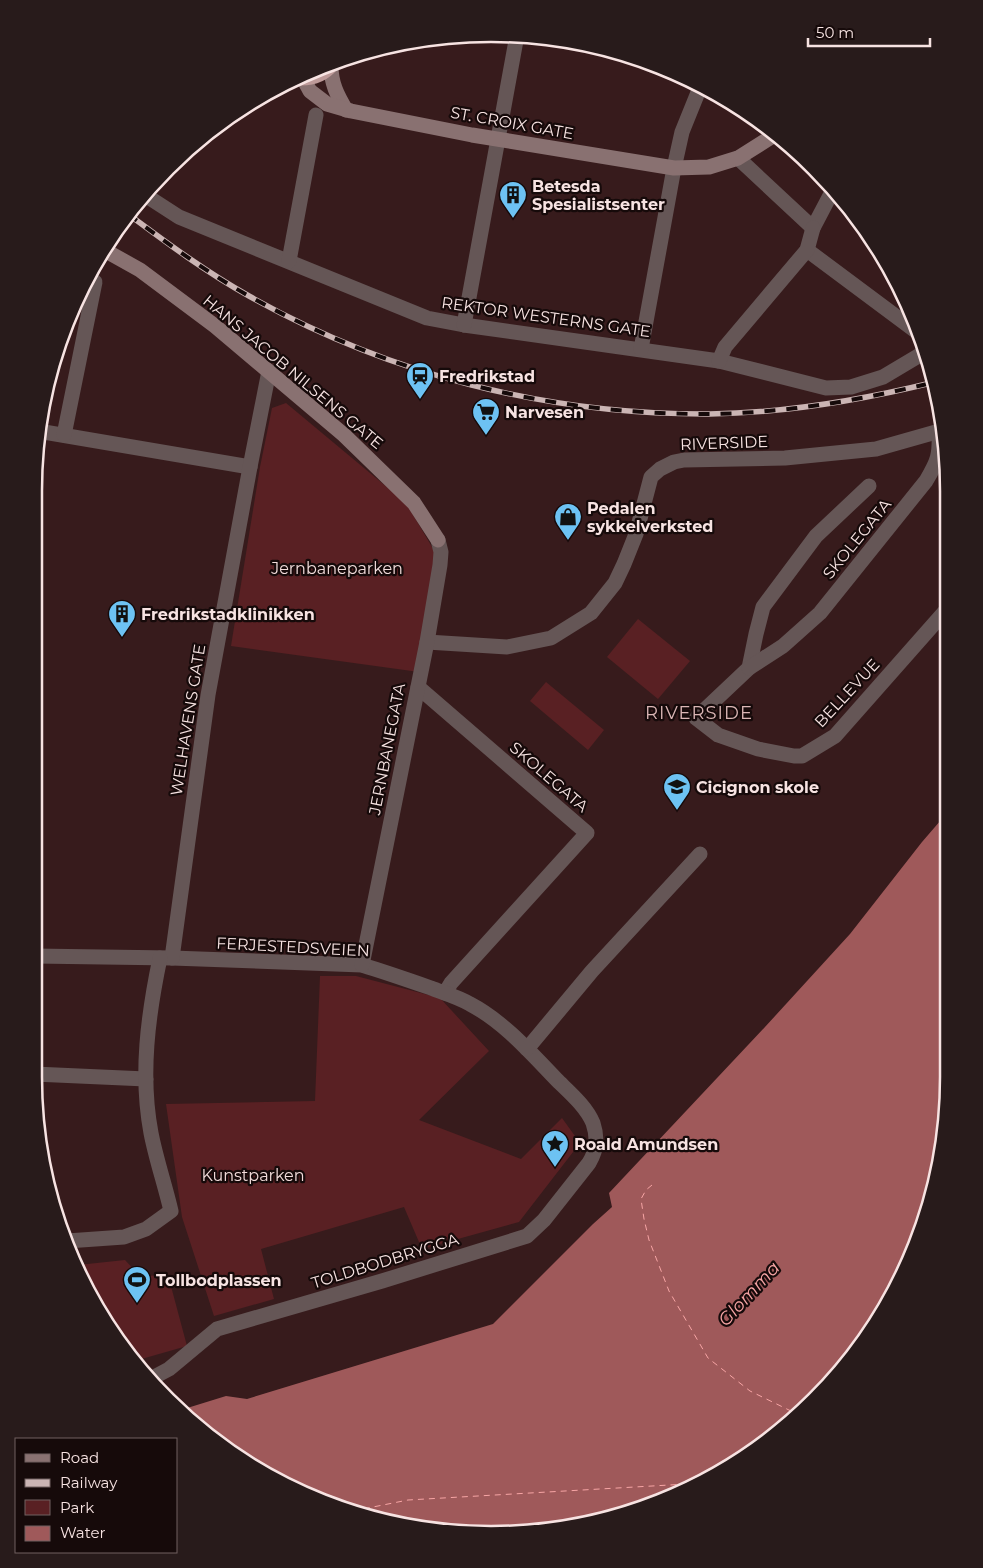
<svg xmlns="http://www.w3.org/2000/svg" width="983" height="1568" viewBox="0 0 983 1568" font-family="Montserrat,sans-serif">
<rect width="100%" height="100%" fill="#371b1c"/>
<g fill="#592023">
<polygon points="286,403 406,503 438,557 419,672 231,646 260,467 272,408"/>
<polygon points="638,619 690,661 658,699 607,657"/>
<polygon points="546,682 604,730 588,750 530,701"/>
<polygon points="320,976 356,976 440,998 489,1051 419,1120 521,1159 562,1118 580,1143 519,1222 422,1249 404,1207 261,1249 274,1299 214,1316 182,1217 166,1104 315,1101"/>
<polygon points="125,1260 140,1276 168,1275 187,1346 138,1360 111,1331 78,1265"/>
</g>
<polygon fill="#9f595a" points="947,813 945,1136 915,1251 854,1355 746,1457 610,1519 491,1534 344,1510 213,1440 184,1409 226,1396 247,1399 493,1324 593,1224 612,1207 609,1193 765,1027 850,934 922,842"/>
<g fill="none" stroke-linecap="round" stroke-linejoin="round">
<g stroke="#f7a5a5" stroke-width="1" stroke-dasharray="6 5" stroke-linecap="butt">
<polyline points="652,1185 646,1190 641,1199 644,1219 649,1240 669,1291 708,1358 750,1391 793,1412"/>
<polyline points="353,1511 408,1500 687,1484"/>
</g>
<g stroke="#655656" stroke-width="15">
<polyline points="738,158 813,228 834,188"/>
<polyline points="145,195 179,217 427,318 464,325 719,361 826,388 851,387 883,377 925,352"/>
<polyline points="807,250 917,332"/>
<polyline points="289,261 316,115"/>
<polyline points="464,325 517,35"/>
<polyline points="641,349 674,168 682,132 701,85"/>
<polyline points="719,361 725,347 807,250 813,228"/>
<polyline points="38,431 250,467"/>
<polyline points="64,435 95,282"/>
<polyline points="869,486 816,536 763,607 756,634 749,668 696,718 718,735 758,749 794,756 802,756 835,736 948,608"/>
<polyline points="427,642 507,647 551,638 591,613 615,583 624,564 636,534 651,477 660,469 674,462 684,460 785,458 876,449 943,430"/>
<path d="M749,668L783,646L820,613L926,481C938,461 940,455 939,431"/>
<polyline points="418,687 587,833 451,983 445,993"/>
<path d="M34,956L172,958L362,965C385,972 408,980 431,988C444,993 458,997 470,1004C504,1022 530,1052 556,1079C569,1092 586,1106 593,1123C598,1138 597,1150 589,1163L544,1220L527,1236L382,1281L217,1329L169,1369L154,1377"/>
<polyline points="172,958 208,695 250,467 269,371"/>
<polyline points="362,965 427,642 440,565 441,552 438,540"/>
<polyline points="527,1049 592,971 700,854"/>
<polyline points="34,1074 146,1079"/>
<path d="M67,1241L124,1237L146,1229L171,1211C165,1185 156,1159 151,1133C140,1075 148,1015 160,958"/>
</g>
<g stroke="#897171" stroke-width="15">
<path d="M331,66C331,83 337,95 346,110"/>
<polyline points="303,78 310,91 327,104 351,111 472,135 674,168 709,167 738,158 776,134"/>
<polyline points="106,251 140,270 215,326 344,435 414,503 438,540"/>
</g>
<path stroke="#be9a99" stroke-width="15" d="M301,78C314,78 324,74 332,64"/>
<defs>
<path id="rail" d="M128,214C167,243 206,272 249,296C390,375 548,415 710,414C786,413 862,400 935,382"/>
</defs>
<use href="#rail" stroke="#cbb5b4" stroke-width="5.5"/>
<use href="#rail" stroke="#160a0a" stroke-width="4" stroke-dasharray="11" stroke-linecap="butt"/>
</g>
<defs>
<symbol id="building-pin" viewBox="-11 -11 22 30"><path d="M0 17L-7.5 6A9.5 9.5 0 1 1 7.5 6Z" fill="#6dc2f3" stroke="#160a0a"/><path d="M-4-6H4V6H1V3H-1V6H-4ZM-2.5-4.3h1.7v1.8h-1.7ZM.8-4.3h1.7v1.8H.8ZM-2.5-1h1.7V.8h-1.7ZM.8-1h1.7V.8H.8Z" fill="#111"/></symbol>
<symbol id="station-pin" viewBox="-11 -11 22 30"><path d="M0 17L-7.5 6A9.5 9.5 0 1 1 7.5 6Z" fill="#6dc2f3" stroke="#160a0a"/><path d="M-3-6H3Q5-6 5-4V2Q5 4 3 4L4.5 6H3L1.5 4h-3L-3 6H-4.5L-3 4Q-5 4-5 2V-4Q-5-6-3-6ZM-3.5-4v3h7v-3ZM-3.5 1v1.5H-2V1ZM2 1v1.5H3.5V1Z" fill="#111"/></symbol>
<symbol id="supermarket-pin" viewBox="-11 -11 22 30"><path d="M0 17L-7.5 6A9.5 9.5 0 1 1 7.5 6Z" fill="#6dc2f3" stroke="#160a0a"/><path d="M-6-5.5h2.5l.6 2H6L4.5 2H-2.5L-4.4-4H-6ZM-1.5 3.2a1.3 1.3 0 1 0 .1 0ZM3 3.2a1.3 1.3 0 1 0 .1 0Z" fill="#111"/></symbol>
<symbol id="shop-pin" viewBox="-11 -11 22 30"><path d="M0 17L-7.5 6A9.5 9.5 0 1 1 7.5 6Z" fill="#6dc2f3" stroke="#160a0a"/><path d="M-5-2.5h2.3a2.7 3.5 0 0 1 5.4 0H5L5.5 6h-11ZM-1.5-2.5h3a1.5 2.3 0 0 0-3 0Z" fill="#111"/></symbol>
<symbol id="school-pin" viewBox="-11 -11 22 30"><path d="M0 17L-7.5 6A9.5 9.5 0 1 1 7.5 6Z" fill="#6dc2f3" stroke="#160a0a"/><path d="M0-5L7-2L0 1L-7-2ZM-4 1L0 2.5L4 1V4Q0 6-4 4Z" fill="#111"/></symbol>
<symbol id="sight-pin" viewBox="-11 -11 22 30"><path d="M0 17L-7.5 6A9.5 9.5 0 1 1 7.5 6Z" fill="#6dc2f3" stroke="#160a0a"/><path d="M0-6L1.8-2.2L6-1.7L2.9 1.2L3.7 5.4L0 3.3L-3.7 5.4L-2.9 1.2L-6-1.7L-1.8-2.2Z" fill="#111"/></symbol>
<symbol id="stadium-pin" viewBox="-11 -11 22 30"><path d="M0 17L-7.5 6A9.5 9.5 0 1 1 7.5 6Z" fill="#6dc2f3" stroke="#160a0a"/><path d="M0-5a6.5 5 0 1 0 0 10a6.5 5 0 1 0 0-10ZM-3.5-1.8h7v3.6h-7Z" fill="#111"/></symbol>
</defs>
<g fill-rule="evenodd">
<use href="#building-pin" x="497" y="179" width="32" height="43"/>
<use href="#station-pin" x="404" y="360" width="32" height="43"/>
<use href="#supermarket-pin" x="470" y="396" width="32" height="43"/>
<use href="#shop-pin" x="552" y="501" width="32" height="43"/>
<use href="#building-pin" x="106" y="598" width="32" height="43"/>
<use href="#school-pin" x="661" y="771" width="32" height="43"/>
<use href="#sight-pin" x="539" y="1128" width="32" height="43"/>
<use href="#stadium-pin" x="121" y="1264" width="32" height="43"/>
</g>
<g text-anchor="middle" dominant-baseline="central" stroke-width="4.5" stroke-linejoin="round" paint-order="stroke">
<g font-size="16" fill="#f7e3e2" stroke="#160a0a">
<text transform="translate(512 123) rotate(10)">ST. CROIX GATE</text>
<text transform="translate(546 317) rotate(8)">REKTOR WESTERNS GATE</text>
<text transform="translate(293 372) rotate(40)">HANS JACOB NILSENS GATE</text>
<text transform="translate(724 443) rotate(-2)">RIVERSIDE</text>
<text transform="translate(857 539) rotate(-51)">SKOLEGATA</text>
<text transform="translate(847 693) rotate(-47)">BELLEVUE</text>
<text transform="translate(188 720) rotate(-81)">WELHAVENS GATE</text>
<text transform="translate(387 749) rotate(-79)">JERNBANEGATA</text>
<text transform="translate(549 777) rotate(41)">SKOLEGATA</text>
<text transform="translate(293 947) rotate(3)">FERJESTEDSVEIEN</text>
<text transform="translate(385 1261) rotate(-17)">TOLDBODBRYGGA</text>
</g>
<g font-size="16" font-weight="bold" fill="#f7e3e2" stroke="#160a0a" text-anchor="start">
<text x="532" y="186">Betesda<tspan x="532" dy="18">Spesialistsenter</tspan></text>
<text x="439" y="376">Fredrikstad</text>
<text x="505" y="412">Narvesen</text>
<text x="587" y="508">Pedalen<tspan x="587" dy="18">sykkelverksted</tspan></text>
<text x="141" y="614">Fredrikstadklinikken</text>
<text x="696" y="787">Cicignon skole</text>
<text x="574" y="1144">Roald Amundsen</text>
<text x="156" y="1280">Tollbodplassen</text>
</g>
<g font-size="16" fill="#f2dcdb" stroke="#160a0a">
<text x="337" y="568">Jernbaneparken</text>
<text x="253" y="1175">Kunstparken</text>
</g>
<g font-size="18" letter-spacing="1" fill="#dbb6b5" stroke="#160a0a">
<text x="699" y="713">RIVERSIDE</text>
</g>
<g font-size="18" font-style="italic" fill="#f7a5a5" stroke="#160a0a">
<text transform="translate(749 1294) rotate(-47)">Glomma</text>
</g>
</g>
<path d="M0 0H983V1568H0ZM491 42H491A449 449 0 0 1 940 491V1077A449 449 0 0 1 491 1526H491A449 449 0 0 1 42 1077V491A449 449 0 0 1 491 42Z" fill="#281b1b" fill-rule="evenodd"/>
<path fill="none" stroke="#f7e3e2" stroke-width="2.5" d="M491 42H491A449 449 0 0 1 940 491V1077A449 449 0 0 1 491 1526H491A449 449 0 0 1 42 1077V491A449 449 0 0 1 491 42Z"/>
<rect x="15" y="1438" width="162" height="115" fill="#160a0a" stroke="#706160"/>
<rect x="25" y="1454" width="25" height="8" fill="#897171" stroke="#706160"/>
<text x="60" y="1463" font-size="15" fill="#f7e3e2">Road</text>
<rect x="25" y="1479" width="25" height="8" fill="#cbb5b4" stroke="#706160"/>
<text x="60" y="1488" font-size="15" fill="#f7e3e2">Railway</text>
<rect x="25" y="1500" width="25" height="15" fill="#592023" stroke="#706160"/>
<text x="60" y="1513" font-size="15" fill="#f7e3e2">Park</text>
<rect x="25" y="1526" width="25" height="15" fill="#9f595a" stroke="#706160"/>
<text x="60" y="1538" font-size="15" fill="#f7e3e2">Water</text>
<path d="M808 38v8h122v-8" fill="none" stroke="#f7e3e2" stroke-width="2.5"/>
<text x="816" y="38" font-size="15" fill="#f7e3e2" stroke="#160a0a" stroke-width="4" paint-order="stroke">50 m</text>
</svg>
